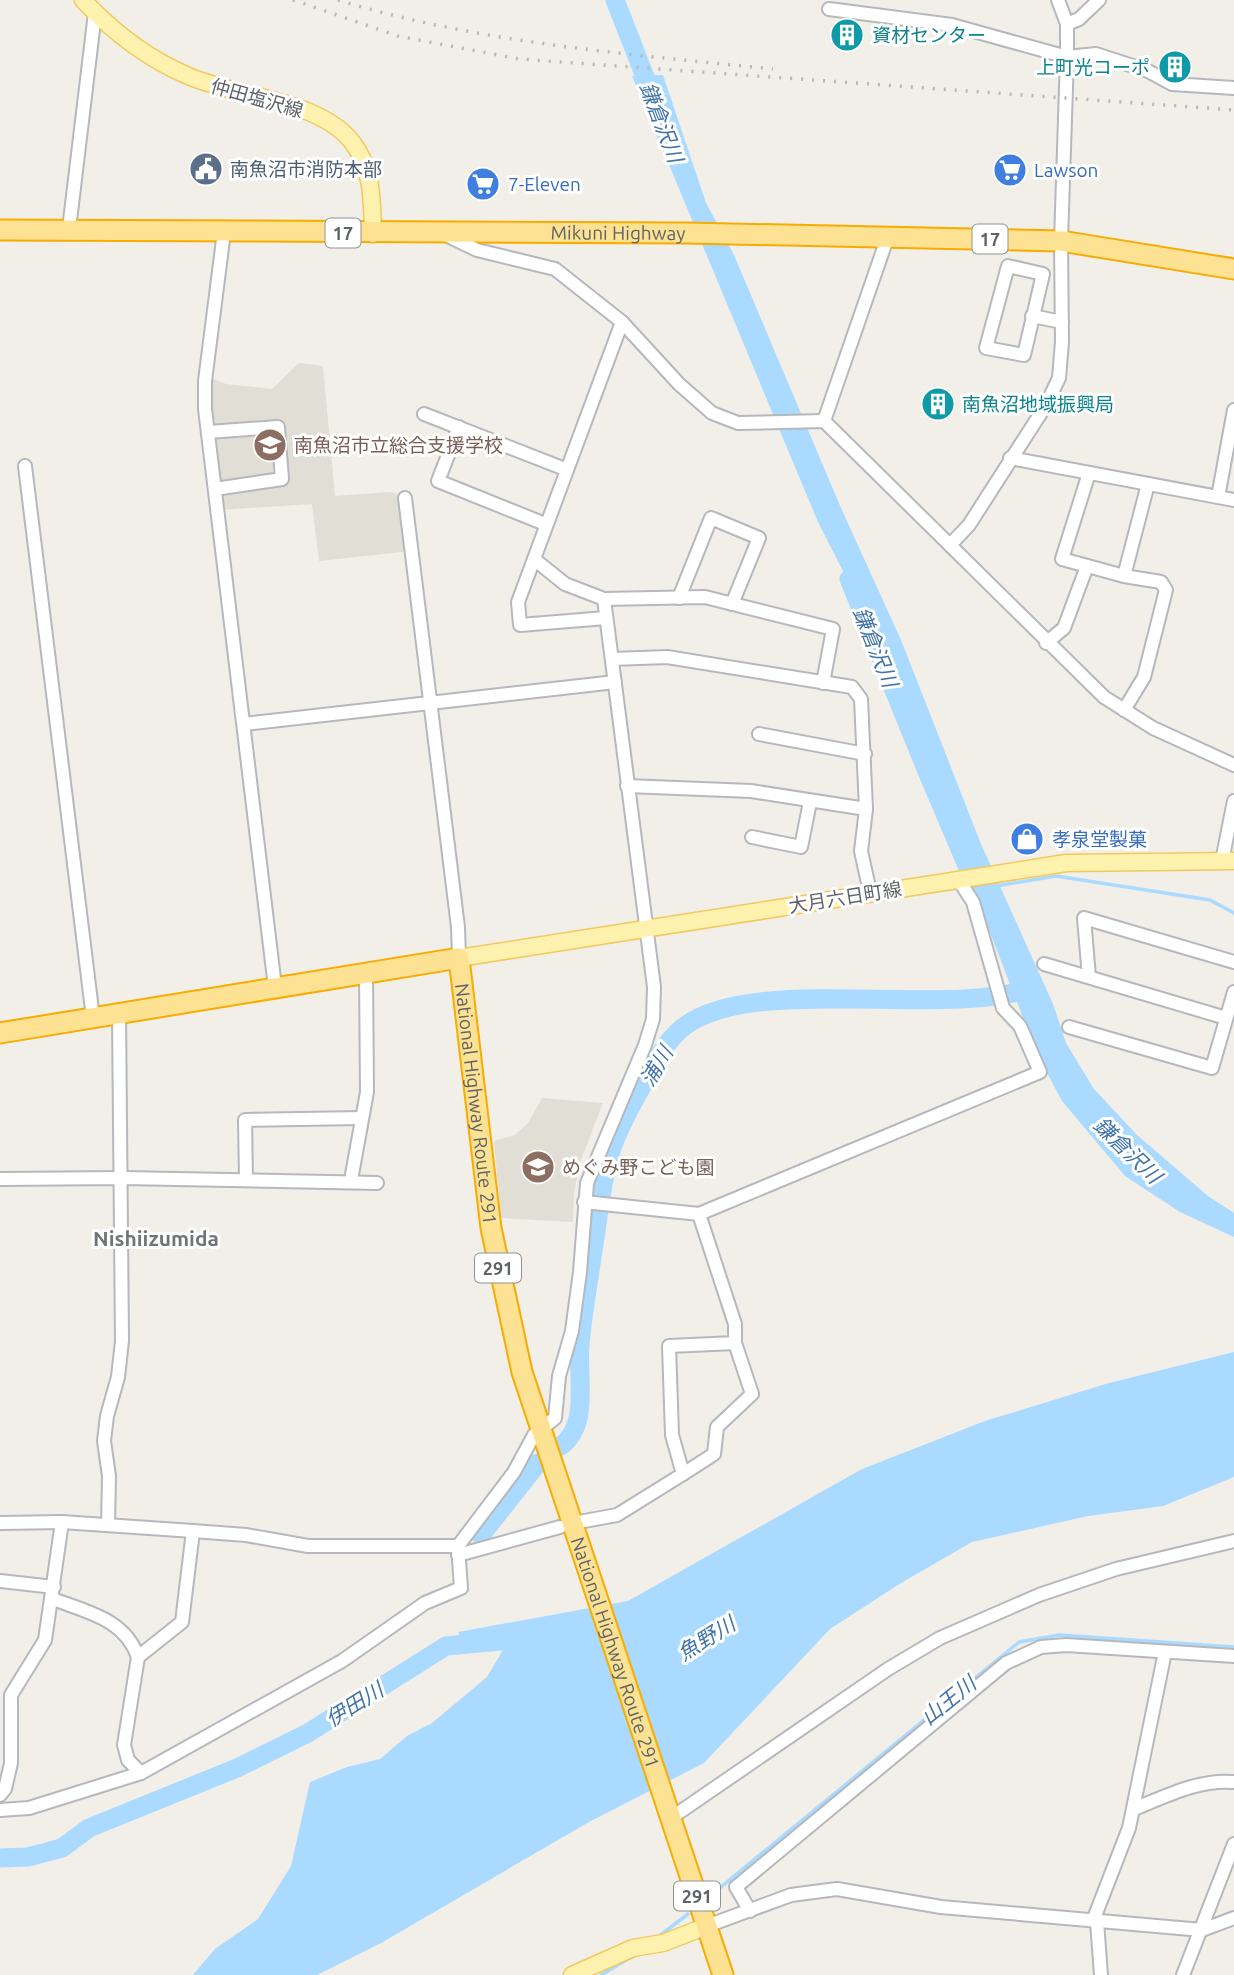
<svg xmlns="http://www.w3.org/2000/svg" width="1234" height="1975" viewBox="0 0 1234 1975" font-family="Ubuntu,'Noto Sans JP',sans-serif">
<rect width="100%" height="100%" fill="#f1efe8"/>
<g fill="#e1ded6">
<polygon points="299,363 323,366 335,496 391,492 405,498 411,551 319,561 312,504 218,510 205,381 214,379 226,384 272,389"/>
<polygon points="542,1098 603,1103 581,1160 574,1192 573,1222 501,1218 494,1141 515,1135 528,1123"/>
</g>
<g fill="#aadaff">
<polygon points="663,75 706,203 734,255 841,508 901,640 981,844 1053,1004 1066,1043 1094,1089 1137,1135 1208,1196 1234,1213 1234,1237 1180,1212 1125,1176 1062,1101 1038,1056 982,912 967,851 882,648 818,522 632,76"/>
<polygon points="1234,1352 1234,1477 1163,1506 1088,1516 972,1542 901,1583 830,1629 704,1763 589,1822 381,1943 317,1975 193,1975 215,1949 258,1919 291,1866 310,1782 347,1767 380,1759 407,1736 432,1723 487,1677 513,1633 461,1638 458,1632 628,1601 862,1469 985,1421 1109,1383"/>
</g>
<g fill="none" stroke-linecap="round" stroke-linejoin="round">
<g stroke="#aadaff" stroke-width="3.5">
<polyline points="996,886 1056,876 1210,900 1234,913"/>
<polyline points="710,1896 1019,1642 1059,1635 1234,1647"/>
<polyline points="658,1937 688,1914"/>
<polyline points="601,1975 635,1955"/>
</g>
<g stroke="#aadaff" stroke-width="19">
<polyline points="615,0 654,100"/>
<polyline points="849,579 926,769 977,889 991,911"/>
<path d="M561,1446C590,1424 577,1379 580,1346C582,1317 588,1287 592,1257C598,1221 601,1183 612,1148C620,1124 635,1099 647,1077C656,1060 666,1042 681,1029C747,973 939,1018 1029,989"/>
<polyline points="481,1535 538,1463"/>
<polyline points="0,1858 28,1857 62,1848 89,1828 237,1768 308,1733 446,1646 536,1638"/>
</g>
<defs>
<g id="minor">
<polyline points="829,9 952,25 1067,57 1096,54 1148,71 1172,84 1234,88"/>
<polyline points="1067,24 1079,19 1099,0"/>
<polyline points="69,229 95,13"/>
<polyline points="224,232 205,381 205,409 275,987"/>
<polyline points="446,235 477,250 555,269 622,322 679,384 712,413 738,423 824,421 1104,697 1153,728 1234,765"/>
<polygon points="1008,266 1043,274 1024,355 986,348"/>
<polyline points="1032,316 1062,322"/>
<polyline points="622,322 534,559 565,584 604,599 705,597 833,629 823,683"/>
<polyline points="424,414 565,469"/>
<polyline points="824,421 888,236"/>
<polyline points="459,427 438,481 545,524"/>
<polyline points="208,432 278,427 282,479 215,489"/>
<polyline points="1010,458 1234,500"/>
<polyline points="25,466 93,1018"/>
<polyline points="1089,473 1062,559 1124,576 1161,582 1166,590 1144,677 1124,710"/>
<polyline points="1218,497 1234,410"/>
<polyline points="405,498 458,927 459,958"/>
<polyline points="950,545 969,525 1046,405 1059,378 1062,342 1061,241 1067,57 1067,24 1058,0"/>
<polyline points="534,559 518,602 520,625 606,618"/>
<polyline points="1124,576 1148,484"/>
<polyline points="679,598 711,518 759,538 732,604"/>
<polyline points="1046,643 1064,628 1087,566"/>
<polyline points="612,659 667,657 852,687 861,699 866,809 861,851 870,892"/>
<polyline points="244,724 615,682"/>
<polyline points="759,734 865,754"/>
<polyline points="627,786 751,791 866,809"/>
<polyline points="752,837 801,847 810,802"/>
<polyline points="1222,861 1234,801"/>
<polyline points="1044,964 1226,1018"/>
<polyline points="1089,977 1084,918 1234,962"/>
<polyline points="1069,1027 1212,1068 1234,992"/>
<polyline points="0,1179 123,1178 377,1183"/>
<polyline points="246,1179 245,1120 362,1118"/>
<polyline points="351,1180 367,1092 366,972"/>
<polyline points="584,1202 699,1214 1040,1072 1020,1026 1003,1008 973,902 958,879"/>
<polyline points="683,1474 714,1454 717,1427 752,1394 735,1343"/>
<polyline points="579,1522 617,1515 683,1474 672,1435 669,1346 735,1343 735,1324 699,1214"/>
<polyline points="0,1523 62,1522 193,1531 246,1535 308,1546 458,1546"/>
<polyline points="108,1525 109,1476 104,1441 107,1416 118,1377 122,1341 119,1014"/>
<polyline points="458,1555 560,1527"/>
<polyline points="0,1581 54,1587"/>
<path d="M53,1599C87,1612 125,1619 138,1657"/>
<polyline points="141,1773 128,1760 124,1745 138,1657 182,1622 193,1531"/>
<polyline points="0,1795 5,1789 11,1763 11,1695 45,1640 62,1522"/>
<path d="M1134,1809C1166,1796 1199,1779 1234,1782"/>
<polyline points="0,1810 29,1808 141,1773 342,1661 425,1603 461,1588 458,1546 514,1472 534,1435 555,1418 559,1376 572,1331 580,1272 587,1183 645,1045 653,1019 654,987 604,599"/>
<polyline points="671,1818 888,1669 940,1638 1039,1595 1116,1569 1234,1541"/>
<polyline points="750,1911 736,1887 1006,1663 1041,1647 1066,1645 1234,1656"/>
<polyline points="1093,1921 1129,1828 1165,1652"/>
<polyline points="1097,1922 1101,1975"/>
<polyline points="707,1926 791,1895 837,1889 941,1907 1202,1930 1234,1918"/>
<polyline points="1183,1975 1234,1844"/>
</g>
<g id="major">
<path d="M83,0C112,31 147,58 186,75C234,97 319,99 352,142C373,168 372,202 373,234"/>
<polyline points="459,958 1066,863 1234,861"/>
<polyline points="572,1975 633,1948 663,1943 707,1926"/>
</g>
<g id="highway">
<path id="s1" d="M0,230L687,233L1061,241L1234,269"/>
<path id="s2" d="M0,1033L459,958L491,1228L522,1372L723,1975"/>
</g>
</defs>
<use href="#minor" stroke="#b5b8bc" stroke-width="16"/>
<use href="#major" stroke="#f2c960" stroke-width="19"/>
<use href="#highway" stroke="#f9ab00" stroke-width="23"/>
<use href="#minor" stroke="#fff" stroke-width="12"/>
<use href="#major" stroke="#fff2af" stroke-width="16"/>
<use href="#highway" stroke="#fde293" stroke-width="19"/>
<g stroke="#b6b7b8" stroke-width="3.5" stroke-dasharray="2 9" stroke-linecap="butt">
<polyline points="293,0 398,36 519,59 1234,110"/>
<path d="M338,0C479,43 627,54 773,69"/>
</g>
</g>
<defs>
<symbol id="building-disc" viewBox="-11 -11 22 22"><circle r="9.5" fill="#0f9aa8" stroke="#fff"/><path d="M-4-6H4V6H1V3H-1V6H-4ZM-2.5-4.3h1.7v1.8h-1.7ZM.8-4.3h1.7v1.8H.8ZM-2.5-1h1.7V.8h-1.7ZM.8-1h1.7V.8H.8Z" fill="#fff"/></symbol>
<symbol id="civic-disc" viewBox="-11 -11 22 22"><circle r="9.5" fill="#5c6f8a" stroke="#fff"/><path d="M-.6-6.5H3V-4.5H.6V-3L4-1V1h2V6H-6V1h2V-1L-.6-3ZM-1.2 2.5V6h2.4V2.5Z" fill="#fff"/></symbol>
<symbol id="supermarket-disc" viewBox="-11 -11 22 22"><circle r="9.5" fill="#3f7fe0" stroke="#fff"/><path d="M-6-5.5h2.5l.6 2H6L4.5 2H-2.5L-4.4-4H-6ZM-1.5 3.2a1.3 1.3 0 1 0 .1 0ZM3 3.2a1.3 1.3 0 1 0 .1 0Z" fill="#fff"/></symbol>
<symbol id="school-disc" viewBox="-11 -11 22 22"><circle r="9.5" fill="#8d6e63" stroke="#fff"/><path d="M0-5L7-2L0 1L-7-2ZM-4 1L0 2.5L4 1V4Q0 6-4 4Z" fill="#fff"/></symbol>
<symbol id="shop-disc" viewBox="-11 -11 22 22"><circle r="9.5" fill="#3f7fe0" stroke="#fff"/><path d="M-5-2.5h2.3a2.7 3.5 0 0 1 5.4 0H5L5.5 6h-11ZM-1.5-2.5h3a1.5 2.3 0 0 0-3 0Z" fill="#fff"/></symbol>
</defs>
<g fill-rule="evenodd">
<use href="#building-disc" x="828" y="16" width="38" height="38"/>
<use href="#building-disc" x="1156" y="48" width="38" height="38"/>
<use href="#civic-disc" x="187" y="150" width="38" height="38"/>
<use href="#supermarket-disc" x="991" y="151" width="38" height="38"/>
<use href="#supermarket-disc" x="464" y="165" width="38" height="38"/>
<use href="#building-disc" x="919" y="385" width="38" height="38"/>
<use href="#school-disc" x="251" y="426" width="38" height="38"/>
<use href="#shop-disc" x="1008" y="820" width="38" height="38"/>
<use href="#school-disc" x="519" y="1148" width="38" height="38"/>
</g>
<g text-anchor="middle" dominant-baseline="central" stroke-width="6" stroke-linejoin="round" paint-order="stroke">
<g fill="#fff" stroke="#8f9295" stroke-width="2">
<rect x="325.5" y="218.5" width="35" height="29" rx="5"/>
<rect x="972.5" y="224.5" width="35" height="29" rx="5"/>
<rect x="475" y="1253.5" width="46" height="29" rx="5"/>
<rect x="674" y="1881.5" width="46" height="29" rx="5"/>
</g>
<g font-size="18" font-weight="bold" fill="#5f6368">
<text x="343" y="233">17</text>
<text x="990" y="239">17</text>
<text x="498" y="1268">291</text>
<text x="697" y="1896">291</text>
</g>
<g font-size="19" fill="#0d838f" stroke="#fff" text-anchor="start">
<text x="872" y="35">資材センター</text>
<text x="1150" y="67" text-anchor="end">上町光コーポ</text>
<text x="962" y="404">南魚沼地域振興局</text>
</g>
<g font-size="19" fill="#5f6368" stroke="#fff">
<text transform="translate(257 98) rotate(16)">仲田塩沢線</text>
<text stroke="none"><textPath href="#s1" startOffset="618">Mikuni Highway</textPath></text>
<text transform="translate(845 897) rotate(-9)">大月六日町線</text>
<text stroke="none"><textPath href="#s2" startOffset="612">National Highway Route 291</textPath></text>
<text stroke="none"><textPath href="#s2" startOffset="1180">National Highway Route 291</textPath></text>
</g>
<g font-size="19" fill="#4e5e75" stroke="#fff" text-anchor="start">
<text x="230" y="169">南魚沼市消防本部</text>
</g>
<g font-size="19" fill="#366cbe" stroke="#fff" text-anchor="start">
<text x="1034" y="170">Lawson</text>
<text x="508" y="184">7-Eleven</text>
<text x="1052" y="839">孝泉堂製菓</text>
</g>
<g font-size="19" fill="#785e54" stroke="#fff" text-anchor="start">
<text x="294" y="445">南魚沼市立総合支援学校</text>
<text x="562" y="1167">めぐみ野こども園</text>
</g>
<g font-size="21" font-style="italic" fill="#4174aa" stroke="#fff">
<text transform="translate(662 122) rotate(69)">鎌倉沢川</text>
<text transform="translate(876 647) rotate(68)">鎌倉沢川</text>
<text transform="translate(656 1066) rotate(-59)">浦川</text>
<text transform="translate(1128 1150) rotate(44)">鎌倉沢川</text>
<text transform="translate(706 1638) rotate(-32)">魚野川</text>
<text transform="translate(948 1700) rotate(-39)">山王川</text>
<text transform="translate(354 1704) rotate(-32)">伊田川</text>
</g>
<g font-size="21" font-weight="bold" fill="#70757a" stroke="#fff">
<text x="156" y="1238">Nishiizumida</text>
</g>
</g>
</svg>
